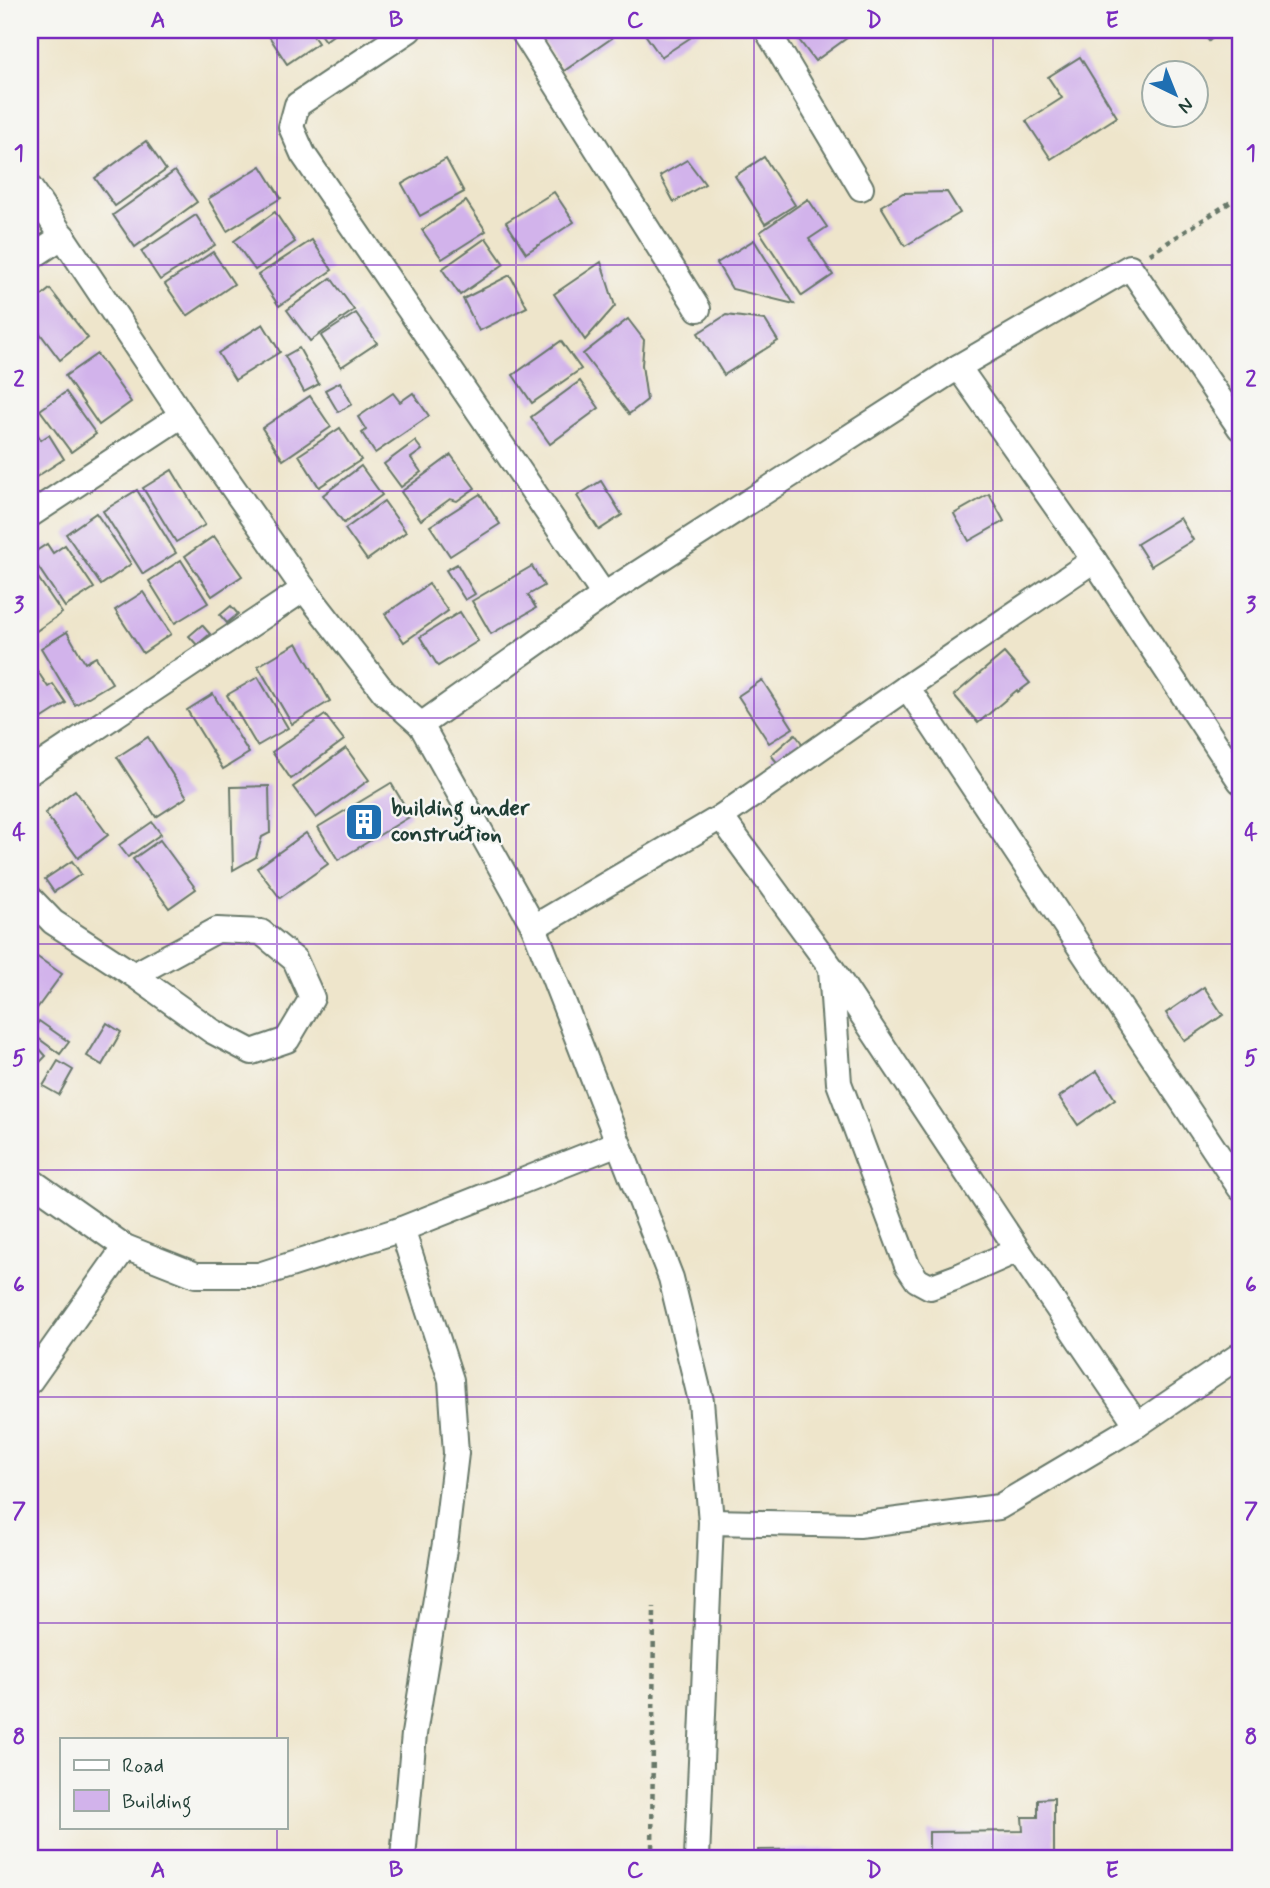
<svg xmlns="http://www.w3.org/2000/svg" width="1270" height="1888" viewBox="0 0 1270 1888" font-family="Mynerve,sans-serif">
<rect width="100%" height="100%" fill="#f6f6f2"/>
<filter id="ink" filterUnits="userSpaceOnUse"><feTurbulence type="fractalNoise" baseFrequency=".0143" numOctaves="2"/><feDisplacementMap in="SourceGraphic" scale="14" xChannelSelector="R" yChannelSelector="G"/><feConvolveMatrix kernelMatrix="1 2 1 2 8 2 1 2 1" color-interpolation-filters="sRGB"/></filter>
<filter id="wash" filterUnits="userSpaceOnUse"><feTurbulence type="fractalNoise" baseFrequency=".00686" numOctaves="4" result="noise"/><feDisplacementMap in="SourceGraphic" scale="28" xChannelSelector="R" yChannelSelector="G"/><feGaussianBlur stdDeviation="1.57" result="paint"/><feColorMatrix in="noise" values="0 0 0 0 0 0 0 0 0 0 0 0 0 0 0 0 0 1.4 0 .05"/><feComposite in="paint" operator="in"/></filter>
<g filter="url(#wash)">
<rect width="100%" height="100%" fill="#eee5cb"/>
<g id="blocks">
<g fill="#d2b3eb">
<polygon points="265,30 309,30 318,43 287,64"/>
<polygon points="317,30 340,30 325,41"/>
<polygon points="559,30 606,30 612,38 564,71 543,41"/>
<polygon points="642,30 702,30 661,57"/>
<polygon points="796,30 858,30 815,61 793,32"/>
<polygon points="1200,30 1222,30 1209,41"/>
<polygon points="1080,57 1117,117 1051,159 1026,121 1062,98 1048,77"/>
<polygon points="146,141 166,170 115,206 95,178"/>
<polygon points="764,157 795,205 765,224 735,176"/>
<polygon points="446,159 464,192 420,216 402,184"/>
<polygon points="687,160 705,184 674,202 660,176"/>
<polygon points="261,166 281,198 227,231 208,199"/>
<polygon points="175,171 197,202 135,247 113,215"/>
<polygon points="554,192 574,222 526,253 506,222"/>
<polygon points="947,192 960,213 905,246 881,206 903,193"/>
<polygon points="808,199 827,227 809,239 833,275 802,296 760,232"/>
<polygon points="466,201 486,231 442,259 422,230"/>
<polygon points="275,212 295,242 255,270 234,241"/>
<polygon points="196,215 215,245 160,280 141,251"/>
<polygon points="486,238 504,264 460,295 442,269"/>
<polygon points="312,240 332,270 279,306 258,275"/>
<polygon points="754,240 794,304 732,289 717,263"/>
<polygon points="213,252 234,284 187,316 165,284"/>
<polygon points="601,262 615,306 585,340 554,294"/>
<polygon points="510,275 527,307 479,331 463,299"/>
<polygon points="331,278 354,310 310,341 287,310"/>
<polygon points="50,289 88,338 60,360 30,320 30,305"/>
<polygon points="356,313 377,343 341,367 321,336"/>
<polygon points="726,315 765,320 778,341 724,375 698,333"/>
<polygon points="628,319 644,340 642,365 647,400 629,414 583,354"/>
<polygon points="263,324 280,352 235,380 218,353"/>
<polygon points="561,341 581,369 532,403 513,375"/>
<polygon points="299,348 319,384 304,392 285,356"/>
<polygon points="97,354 131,402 99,425 65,376"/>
<polygon points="580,381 599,408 550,444 531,417"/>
<polygon points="340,382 352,404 338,412 325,390"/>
<polygon points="66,392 96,434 71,452 40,410"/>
<polygon points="393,393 400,402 413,393 429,416 375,453 362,433 366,430 358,417"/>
<polygon points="310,396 331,427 283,460 262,428"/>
<polygon points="30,422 41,440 49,435 64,459 30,481"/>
<polygon points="340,428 361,460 319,487 299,455"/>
<polygon points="415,441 422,450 411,458 421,472 401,487 384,464"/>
<polygon points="451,455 475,488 457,501 450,499 421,520 401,492"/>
<polygon points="361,466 382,495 344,523 323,495"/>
<polygon points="172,470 205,525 176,542 143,488"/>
<polygon points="601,481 622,515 599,530 577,496"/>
<polygon points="137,490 176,553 143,574 103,511"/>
<polygon points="480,494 500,524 450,556 430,526"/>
<polygon points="989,494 1004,521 969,541 954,514"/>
<polygon points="384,501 406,532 367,560 345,529"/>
<polygon points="96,513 131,564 101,585 66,534"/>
<polygon points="1180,518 1193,540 1151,566 1137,544"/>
<polygon points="214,536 242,576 212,596 185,556"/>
<polygon points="47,544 53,553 65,545 94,588 65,607 30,555"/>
<polygon points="181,560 208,603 175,623 149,581"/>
<polygon points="457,564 475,594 465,600 446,570"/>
<polygon points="30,566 62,613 32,634 30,631"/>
<polygon points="532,566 544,586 528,595 536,608 491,634 472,601"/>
<polygon points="429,584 448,611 404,642 385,614"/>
<polygon points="143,592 171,634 143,653 115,610"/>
<polygon points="231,606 238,614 227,623 220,615"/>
<polygon points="460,612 478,641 438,666 420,637"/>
<polygon points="202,625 210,634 197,645 189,636"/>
<polygon points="67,632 85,663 96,657 112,683 75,705 41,648"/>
<polygon points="297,643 330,701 292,724 258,666"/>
<polygon points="1004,653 1030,683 1018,692 1017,690 978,723 954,695"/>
<polygon points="30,660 48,687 53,684 66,703 38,721 30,709"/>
<polygon points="258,677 288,728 257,746 227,695"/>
<polygon points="762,680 793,728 769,743 738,696"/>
<polygon points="213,694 249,753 223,769 187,710"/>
<polygon points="325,715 344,740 291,779 272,752"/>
<polygon points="795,734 804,746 780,766 771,755"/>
<polygon points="148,737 187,797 156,817 117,757"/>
<polygon points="346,748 369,780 316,818 293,787"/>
<polygon points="391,783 411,816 338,860 318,827"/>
<polygon points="269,786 270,833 262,837 256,857 233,870 231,787"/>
<polygon points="75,790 108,835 78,858 45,813"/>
<polygon points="152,822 161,834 128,857 119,845"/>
<polygon points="306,833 328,864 280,898 257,868"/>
<polygon points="160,840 196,889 169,908 133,859"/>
<polygon points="72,861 81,874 54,892 45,879"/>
<polygon points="33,954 62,974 30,1018 30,959"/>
<polygon points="1204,987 1223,1015 1185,1041 1166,1013"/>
<polygon points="39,1021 69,1042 60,1054 31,1033"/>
<polygon points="107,1023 121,1032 102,1065 87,1056"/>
<polygon points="30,1038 46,1056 30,1072"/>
<polygon points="58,1061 73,1070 59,1095 43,1086"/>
<polygon points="1097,1071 1115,1099 1078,1125 1059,1097"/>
<polygon points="1054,1798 1054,1858 929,1858 929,1832 1023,1831 1022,1817 1038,1817 1038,1799"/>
<polygon points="837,1849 837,1858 758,1858 758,1850"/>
</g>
</g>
</g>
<g filter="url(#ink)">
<use href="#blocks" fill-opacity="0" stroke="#677869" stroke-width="2"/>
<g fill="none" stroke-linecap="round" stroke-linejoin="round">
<defs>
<g id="minor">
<polyline points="409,30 297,105 291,127 303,154 604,595"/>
<polyline points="522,30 698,309"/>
<polyline points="767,30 861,188"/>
<polyline points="30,188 182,415 304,589 384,692 421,725"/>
<polyline points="30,258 63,236"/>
<polyline points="958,367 1094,560 1240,781"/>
<polyline points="30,515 182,415"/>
<polyline points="907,687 1240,1188"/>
<polyline points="30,772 304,589"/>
<polyline points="721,817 830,966 1018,1250 1137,1425"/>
<polyline points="30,898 53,922 134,975 212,1031 252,1052 287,1040 312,998 295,960 261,932 217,930 134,975"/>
<polyline points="534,927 721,817 907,687 1094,560"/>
<polyline points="831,969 839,1083 907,1265 917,1280 930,1287 957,1277 1018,1250"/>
<polyline points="30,1180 125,1247 196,1275 259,1275 402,1229 618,1143"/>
<polyline points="402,1229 451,1380 456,1453 446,1537 414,1734 403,1858"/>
<polyline points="30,1381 125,1247"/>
<polyline points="711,1522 701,1401 671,1278 534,927 421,725 604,595 958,367 1130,267 1240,428"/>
<polyline points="697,1858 711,1522 859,1525 999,1507 1137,1425 1240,1355"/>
</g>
</defs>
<use href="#minor" stroke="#677869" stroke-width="28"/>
<g stroke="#677869" stroke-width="4.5" stroke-dasharray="5 5" stroke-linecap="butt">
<polyline points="1150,254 1240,196"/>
<polyline points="652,1858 654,1607"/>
</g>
<use href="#minor" stroke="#fff" stroke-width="24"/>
</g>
</g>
<path fill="none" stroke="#7b2cbf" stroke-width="2" stroke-opacity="0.55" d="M277,30V1739M516,30V1858M754,30V1858M993,30V1858M30,265H1240M30,491H1240M30,718H1240M30,944H1240M30,1170H1240M30,1397H1240M30,1623H1240M277,1827V1858"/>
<defs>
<symbol id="building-square" viewBox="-11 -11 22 22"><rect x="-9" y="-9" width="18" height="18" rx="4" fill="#1f6fb2" stroke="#f6f6f2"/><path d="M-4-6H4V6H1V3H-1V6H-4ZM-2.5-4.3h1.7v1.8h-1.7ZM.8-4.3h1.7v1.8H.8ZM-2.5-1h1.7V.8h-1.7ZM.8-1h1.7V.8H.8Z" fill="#fff"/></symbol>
</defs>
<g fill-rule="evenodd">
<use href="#building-square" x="342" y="800" width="44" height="44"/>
</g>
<g text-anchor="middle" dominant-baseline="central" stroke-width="5" stroke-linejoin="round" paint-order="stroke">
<g font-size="23" font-weight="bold" fill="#1f3d34" stroke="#f6f6f2" text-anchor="start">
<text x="391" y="809">building under<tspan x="391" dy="26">construction</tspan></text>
</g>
</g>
<rect width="1270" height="1888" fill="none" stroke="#f6f6f2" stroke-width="77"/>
<rect x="60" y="1738" width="228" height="91" fill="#f6f6f2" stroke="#a0aca6" stroke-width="2"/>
<rect x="74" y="1760" width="35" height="10" fill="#ffffff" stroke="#a0aca6" stroke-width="2"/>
<text x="122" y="1772" font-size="21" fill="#1f3d34">Road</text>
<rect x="74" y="1790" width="35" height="21" fill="#d2b3eb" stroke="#a0aca6" stroke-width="2"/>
<text x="122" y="1808" font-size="21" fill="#1f3d34">Building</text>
<g transform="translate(1175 94) rotate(137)"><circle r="33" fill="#f6f6f2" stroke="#a0aca6" stroke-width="2"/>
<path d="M0-5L12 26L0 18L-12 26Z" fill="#1f6fb2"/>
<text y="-10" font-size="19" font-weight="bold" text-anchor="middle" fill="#1f3d34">N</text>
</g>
<rect x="38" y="38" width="1194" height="1812" fill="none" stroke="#7b2cbf" stroke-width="2.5"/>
<g font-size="23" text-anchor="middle" font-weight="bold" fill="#7b2cbf">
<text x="158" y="27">A</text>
<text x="396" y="27">B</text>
<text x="635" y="27">C</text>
<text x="874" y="27">D</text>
<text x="1112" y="27">E</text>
<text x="19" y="160">1</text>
<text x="1251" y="160">1</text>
<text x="19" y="386">2</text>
<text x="1251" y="386">2</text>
<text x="19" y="612">3</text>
<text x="1251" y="612">3</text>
<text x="19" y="839">4</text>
<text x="1251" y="839">4</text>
<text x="19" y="1065">5</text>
<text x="1251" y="1065">5</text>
<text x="19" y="1292">6</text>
<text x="1251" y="1292">6</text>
<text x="19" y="1518">7</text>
<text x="1251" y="1518">7</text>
<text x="19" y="1744">8</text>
<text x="1251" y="1744">8</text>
<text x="158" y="1877">A</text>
<text x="396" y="1877">B</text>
<text x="635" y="1877">C</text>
<text x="874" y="1877">D</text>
<text x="1112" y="1877">E</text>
</g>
</svg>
